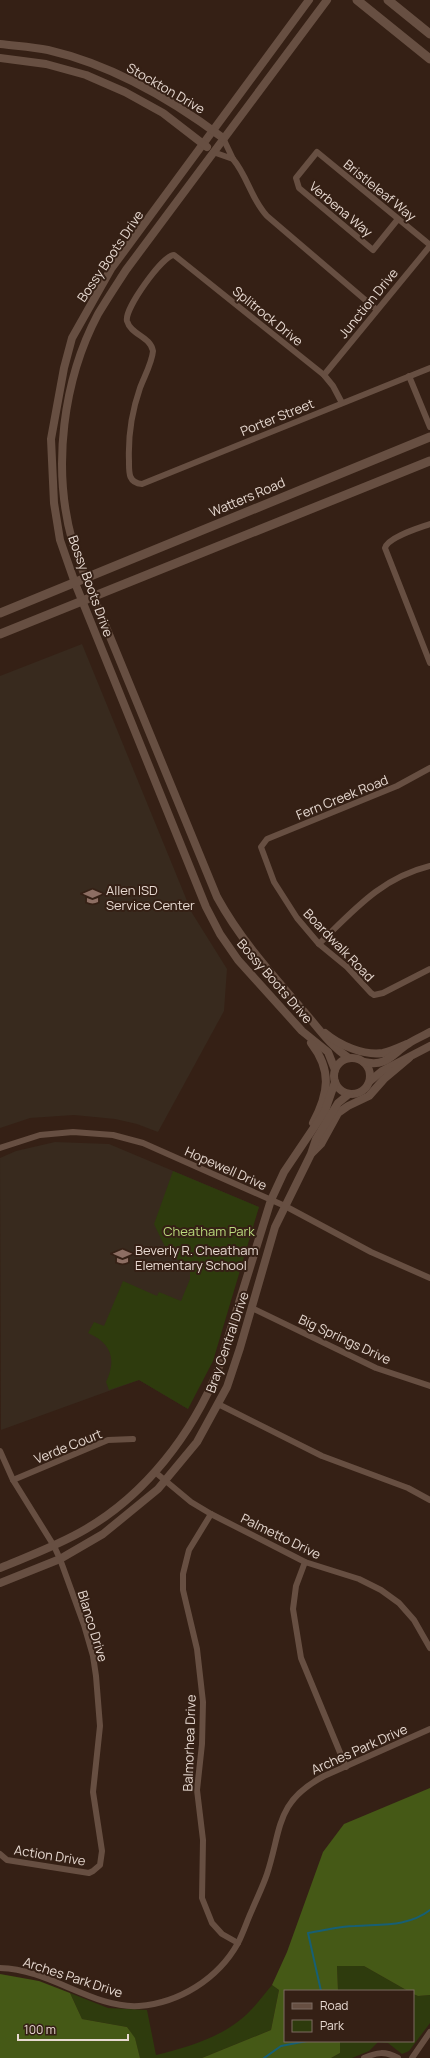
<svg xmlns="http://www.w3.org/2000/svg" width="430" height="2058" viewBox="0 0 430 2058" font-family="Manrope,sans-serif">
<rect width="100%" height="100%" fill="#352015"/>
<g fill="#382a1e">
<polygon points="82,644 192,913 227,969 224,1011 158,1132 137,1124 115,1119 74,1115 30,1118 0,1128 0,676"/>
<polygon points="55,1142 109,1144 259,1207 188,1409 139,1380 1,1430 0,1158 16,1151"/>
</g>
<g fill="#2e3b0d">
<path d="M173,1171L259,1207L213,1361L188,1409L139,1380L109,1390L106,1382C117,1359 111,1343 88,1333L94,1322L104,1326L123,1281L157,1296L159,1292L181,1301L190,1279V1268L168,1253L154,1224Z"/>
<polygon points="337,1966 364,1966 408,1991 338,1991"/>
<path d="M272,1985L279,1990L271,2030L202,2058H140L135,2039L127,2027L82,2019L70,1993L108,2008L147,2010L156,2055C189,2047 226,2036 250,2011C258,2003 265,1993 272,1985Z"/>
<polygon points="413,1994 418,1996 430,1995 430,2023 409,2051 402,2054 388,2043 378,2042 369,2051 352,2058 331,2058 340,2053 340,2041 413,2041"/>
</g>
<g fill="#455916">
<polygon points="430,1788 430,1995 418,1996 413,1994 413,1991 408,1991 364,1966 337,1966 338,1991 285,1991 285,2041 340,2041 340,2053 331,2058 202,2058 271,2030 279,1990 272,1985 287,1952 323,1852 344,1824"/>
<polygon points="0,1974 39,1981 70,1993 82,2019 127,2027 135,2038 140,2058 0,2058"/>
</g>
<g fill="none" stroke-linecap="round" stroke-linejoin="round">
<g stroke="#175f74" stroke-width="2">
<path d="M321,1991L308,1933C323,1931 339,1926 355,1926C381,1924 408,1927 430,1910"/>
<polyline points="264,2058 281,2046 307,2041"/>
</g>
<g stroke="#674f42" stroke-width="6">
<polyline points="213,152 233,159 223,138"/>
<path d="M233,159C248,177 251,199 267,216L377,310"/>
<polyline points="398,219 373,250 299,188 296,178 317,152 430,245"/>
<polyline points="324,375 430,246"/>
<polyline points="409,376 430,427"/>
<path d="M342,403L333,386L324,375L174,255C163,255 124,309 127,321C131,335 150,336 153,351C152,363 144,377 140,388C132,411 128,437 129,461C129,472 128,483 142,484L430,368"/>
<path d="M430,524C419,528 388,537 385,548L430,663"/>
<polyline points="430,768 397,786 267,839 261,847 274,882 297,918 319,944 347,967 371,993 374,995 383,993 430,969"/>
<path d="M319,944C354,910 381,878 430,866"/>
<polyline points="0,1148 40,1135 73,1132 113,1135 143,1143 285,1206 371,1252 430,1278"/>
<polyline points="252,1308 376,1368 430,1386"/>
<polyline points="218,1404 322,1456 408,1488 430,1500"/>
<polyline points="0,1451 13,1480 54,1546 60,1559 84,1625 93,1656 96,1676 100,1726 93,1792 102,1851 100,1865 93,1871 89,1873 7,1860 0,1854"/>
<polyline points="155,1472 191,1502 211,1514 305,1562 359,1579 381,1590 399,1603 414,1620 430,1648"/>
<polyline points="13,1480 108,1440 133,1439"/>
<polyline points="211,1514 189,1550 183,1574 183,1590 197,1649 203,1702 202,1744 197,1790 203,1840 202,1898 212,1923 222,1934 238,1943"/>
<polyline points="305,1562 296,1586 293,1609 301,1658 346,1767"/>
<path d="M0,1968C50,1969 93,2009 139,2006C179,2003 218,1979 238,1943C243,1933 247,1921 252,1910C257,1898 263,1886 267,1874C282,1828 275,1802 324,1776L430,1729"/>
<path d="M364,2058C377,2052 385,2051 398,2058"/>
<polyline points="412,2058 430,2032"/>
</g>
<g stroke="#674f42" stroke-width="8">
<polyline points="309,0 111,269 72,338 64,368 51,439 54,503 60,540 75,583 206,907 220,934 238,960 302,1031 328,1052 335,1070"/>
<path d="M327,0L126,270C117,284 107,299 98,314C63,380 52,467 72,540C75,550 80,561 83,571L217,897C240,939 270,972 301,1008C317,1026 329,1045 349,1058"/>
<path d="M0,44C16,46 33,47 48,50C113,65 171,99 223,138"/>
<polyline points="0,58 46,64 86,75 125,92 163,113 207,147"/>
<path d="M325,1033C339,1045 364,1056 383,1053C392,1051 400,1047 407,1044"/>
<path d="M311,1043C332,1070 329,1093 313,1123"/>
<circle cx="352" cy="1076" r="18"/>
<path d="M364,1062C387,1067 391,1055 408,1044C415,1039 423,1036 430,1032"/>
<polyline points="370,1081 382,1071 430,1046"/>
<polyline points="312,1153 321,1144 338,1113 348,1106 369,1096 384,1079 409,1058"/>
<path d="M0,1568C29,1556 59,1545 86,1529C146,1494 192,1434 218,1370L271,1200L284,1172L325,1111L335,1082"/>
<polyline points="0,1583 60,1559 103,1534 158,1489 197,1442 227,1387 240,1348 275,1227 311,1154 316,1139 338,1103 349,1094"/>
</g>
<g stroke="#674f42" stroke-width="9">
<polyline points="357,0 430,59"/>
<polyline points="388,0 430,34"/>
<polyline points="0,613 430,437"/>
<polyline points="0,634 430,461"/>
</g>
</g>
<defs>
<symbol id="school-bare" viewBox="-9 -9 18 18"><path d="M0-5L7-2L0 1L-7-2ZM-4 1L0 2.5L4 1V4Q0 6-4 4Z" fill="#8d6e63" stroke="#352015" stroke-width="2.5" paint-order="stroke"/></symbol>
</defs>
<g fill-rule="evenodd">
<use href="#school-bare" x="80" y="884" width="25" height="25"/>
<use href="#school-bare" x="110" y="1244" width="25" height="25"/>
</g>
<g text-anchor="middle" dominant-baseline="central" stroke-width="4" stroke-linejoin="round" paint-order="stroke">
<g font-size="13" fill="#e7d9d1" stroke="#352015">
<text transform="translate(166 88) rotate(30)">Stockton Drive</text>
<text transform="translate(380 190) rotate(39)">Bristleleaf Way</text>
<text transform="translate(341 209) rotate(40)">Verbena Way</text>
<text transform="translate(110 256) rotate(-56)">Bossy Boots Drive</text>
<text transform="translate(368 303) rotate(-51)">Junction Drive</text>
<text transform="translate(268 316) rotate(39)">Splitrock Drive</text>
<text transform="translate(277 417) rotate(-22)">Porter Street</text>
<text transform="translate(247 497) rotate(-23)">Watters Road</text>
<text transform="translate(91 586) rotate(70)">Bossy Boots Drive</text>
<text transform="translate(342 797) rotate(-22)">Fern Creek Road</text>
<text transform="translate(339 945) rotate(46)">Boardwalk Road</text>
<text transform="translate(275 981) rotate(49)">Bossy Boots Drive</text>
<text transform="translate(226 1168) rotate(24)">Hopewell Drive</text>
<text transform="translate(345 1339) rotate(25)">Big Springs Drive</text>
<text transform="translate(227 1342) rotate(-71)">Bray Central Drive</text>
<text transform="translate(68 1446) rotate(-22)">Verde Court</text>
<text transform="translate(281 1536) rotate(26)">Palmetto Drive</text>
<text transform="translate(93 1626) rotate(73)">Blanco Drive</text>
<text transform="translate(189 1743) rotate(-88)">Balmorhea Drive</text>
<text transform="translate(359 1749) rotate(-24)">Arches Park Drive</text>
<text transform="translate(50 1855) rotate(9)">Action Drive</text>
<text transform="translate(73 1977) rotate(18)">Arches Park Drive</text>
</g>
<g font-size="13" fill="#e7d9d1" stroke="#352015" text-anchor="start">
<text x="106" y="890">Allen ISD<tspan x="106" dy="15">Service Center</tspan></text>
<text x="135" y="1250">Beverly R. Cheatham<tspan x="135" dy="15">Elementary School</tspan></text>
</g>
<g font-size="13" fill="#bbdb7e" stroke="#352015">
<text x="209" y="1231">Cheatham Park</text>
</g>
</g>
<rect x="284" y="1990" width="130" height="52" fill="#352015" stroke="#7c6a60"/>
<rect x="292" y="2003" width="20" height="6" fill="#674f42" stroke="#7c6a60"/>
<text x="320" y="2010" font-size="12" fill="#e7d9d1">Road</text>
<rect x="292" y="2020" width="20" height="12" fill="#2e3b0d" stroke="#7c6a60"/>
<text x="320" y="2030" font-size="12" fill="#e7d9d1">Park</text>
<path d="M18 2034v6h110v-6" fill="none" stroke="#e7d9d1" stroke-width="2"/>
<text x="24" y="2034" font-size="12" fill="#e7d9d1" stroke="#352015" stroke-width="3" paint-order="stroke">100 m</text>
</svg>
